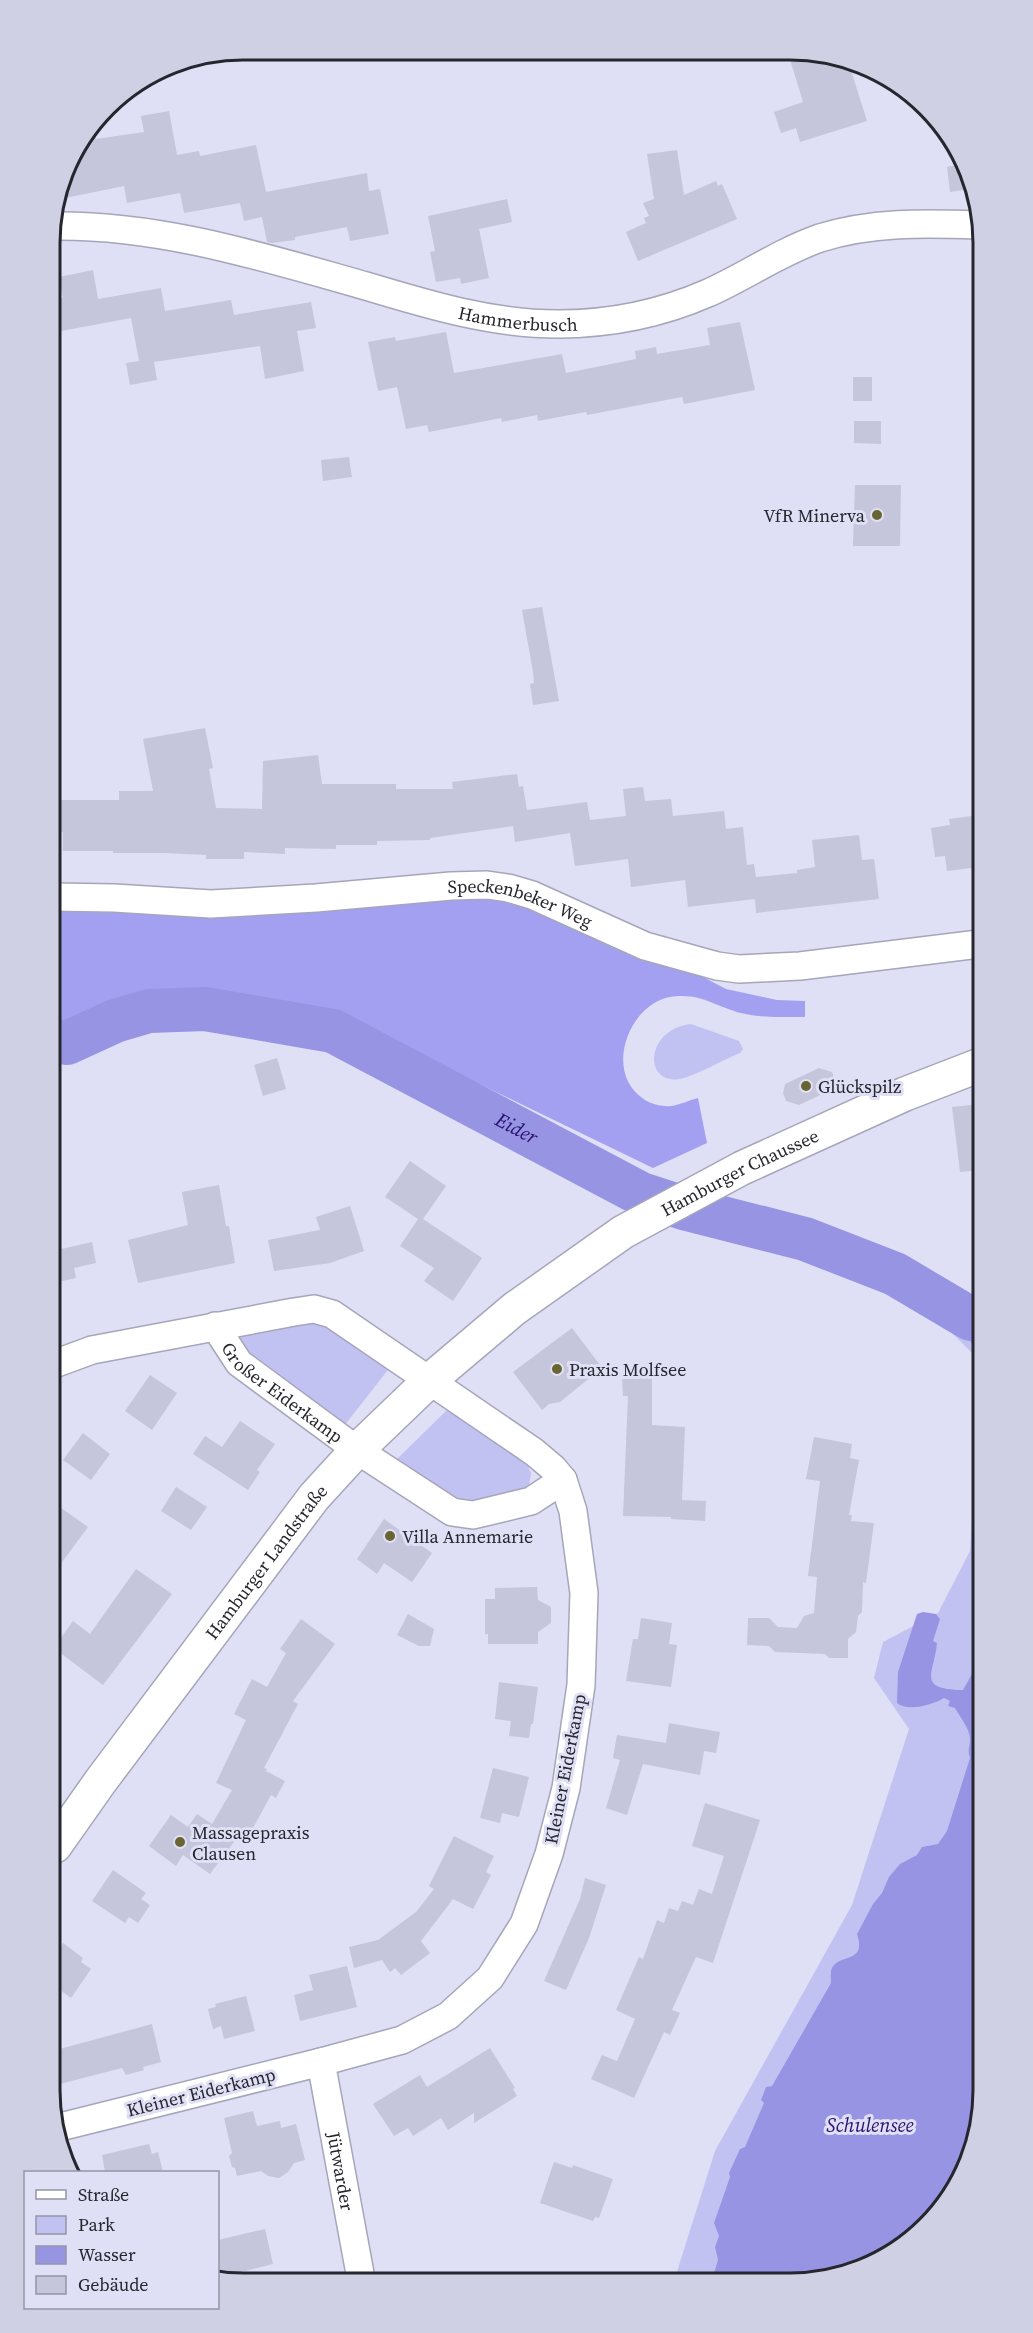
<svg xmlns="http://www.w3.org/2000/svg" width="1033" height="2333" viewBox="0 0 1033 2333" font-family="'Source Serif 4',serif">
<rect width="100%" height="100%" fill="#dfdff5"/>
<g fill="#c2c2f2">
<polygon points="975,314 977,314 978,553 972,553"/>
<path d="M691,1024L739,1041L743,1049L740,1053C722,1060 698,1075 680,1079C643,1085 645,1029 691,1024Z"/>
<polygon points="980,1302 981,1362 949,1330"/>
<polygon points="319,1320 391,1366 344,1426 238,1351 239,1340 246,1330"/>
<polygon points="981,1369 983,2103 969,2164 943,2208 898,2251 841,2277 675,2278 715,2151 852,1905 909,1729 874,1678 883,1642 938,1613 970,1551"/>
<polygon points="449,1408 525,1460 531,1473 529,1486 520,1494 472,1505 458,1503 395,1461"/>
</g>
<path fill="#a3a0f1" d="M455,897L495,898L529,905L611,947L653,963L699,975L726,989L777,1000L805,1001V1017C784,1017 762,1018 741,1013C714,1006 700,992 670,997C629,1004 602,1073 645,1100C651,1104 664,1107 671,1106C680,1105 689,1100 698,1098L707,1143L653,1168L339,1016L158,993L68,1029L53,1026L52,911L210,915Z"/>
<g fill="#9794e4">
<polygon points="971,1319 981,1326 981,1371 966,1326"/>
<polygon points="981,1549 981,1595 976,1594 979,1554"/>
<path d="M923,1612L936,1614L940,1619L933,1641L937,1643C934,1674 916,1689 963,1690L982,1656L983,2103L969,2164L943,2208L898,2251L841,2277H708H713L718,2260L715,2247L719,2236L714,2223L730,2177L729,2173L740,2149L745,2147L764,2103L761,2100L766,2087L772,2086L831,1983C831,1978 830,1972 832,1968C839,1953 867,1964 857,1934L873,1904L882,1893L889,1877L900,1864L917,1855L922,1847L938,1844L947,1831L970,1758C967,1750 970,1747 970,1739C970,1729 960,1717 955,1708L948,1706L950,1701L944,1698C932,1705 908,1712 897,1703L898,1672L917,1614Z"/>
</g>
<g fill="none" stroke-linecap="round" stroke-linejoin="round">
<path stroke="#9794e4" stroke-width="44" id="s1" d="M53,1041L67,1043L115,1021L149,1011L205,1009L333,1031L641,1194L687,1209L805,1239L895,1274L971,1319"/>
</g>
<g fill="#c5c6db">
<polygon points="788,53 828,53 849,64 867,121 800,142 796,128 781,133 774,112 803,102"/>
<polygon points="169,111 177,155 199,151 200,156 256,145 266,192 367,173 369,191 380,189 389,234 350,241 347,227 295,237 295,240 272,243 267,242 262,217 244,221 240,203 184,213 180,193 127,203 124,186 65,198 62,184 70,157 93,126 96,139 144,132 141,116"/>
<polygon points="677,150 684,195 716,181 718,186 722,184 737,219 638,261 626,232 646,223 644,218 649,216 643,203 654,199 647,154"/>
<polygon points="964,164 975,188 950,192 947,167"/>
<polygon points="507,199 512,222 479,229 489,278 461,284 460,278 436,282 430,252 435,251 428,216"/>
<polygon points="93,270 98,299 161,288 165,311 231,300 234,315 311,302 316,328 297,331 304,371 265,379 260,346 154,362 157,380 130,385 126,363 139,361 131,318 56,332 50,300 63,298 59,277"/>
<polygon points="740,322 755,390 684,404 682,397 587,415 586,412 538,421 537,415 502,422 501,418 429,432 427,425 406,429 397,387 378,391 368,342 395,337 396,341 446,332 454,373 562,354 566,373 636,359 635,351 656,347 657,354 710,345 707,328"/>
<rect x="853" y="377" width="19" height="24"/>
<polygon points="854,421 881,421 881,444 854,443"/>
<polygon points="349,457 352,477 323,481 321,460"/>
<polygon points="855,485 901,485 900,546 853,546"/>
<polygon points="542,607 559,701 533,705 530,684 534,683 533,672 522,610"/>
<polygon points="205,728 213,768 209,769 216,808 262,809 263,761 318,755 322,784 396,784 396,789 453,789 452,782 517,774 519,787 523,786 527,810 587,802 590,820 626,816 623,789 643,787 645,801 671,799 673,816 724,811 726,829 743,827 747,865 754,864 756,877 797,873 797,870 815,867 812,840 859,835 862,860 874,859 879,899 756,913 755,899 688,907 685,880 631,887 628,859 575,866 570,833 515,842 513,826 430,838 430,840 377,841 377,845 336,845 336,849 285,848 285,854 244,852 244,859 206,859 206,855 164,853 113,853 113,851 63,851 63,832 52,832 52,800 119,800 119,791 153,791 143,739"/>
<polygon points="979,815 979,867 947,871 945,856 935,857 931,828 950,825 949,819"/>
<polygon points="277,1058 286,1089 263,1096 254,1065"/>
<polygon points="819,1068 832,1072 835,1080 833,1089 799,1105 786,1101 783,1093 785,1084"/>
<polygon points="980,1104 980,1170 960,1172 952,1107"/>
<polygon points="410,1161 446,1186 423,1219 482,1258 453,1301 424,1281 434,1268 400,1246 418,1219 385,1197"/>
<polygon points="219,1185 226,1226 229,1226 235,1263 138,1283 128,1240 188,1225 182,1192"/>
<polygon points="350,1206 364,1251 330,1263 274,1271 268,1240 320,1230 316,1217"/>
<polygon points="92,1242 96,1263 74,1268 76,1278 53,1283 53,1251"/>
<polygon points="572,1328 600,1365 587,1380 560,1402 549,1404 542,1410 513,1372"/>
<polygon points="150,1375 177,1393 152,1430 125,1411"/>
<polygon points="622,1377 652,1377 652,1425 685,1427 682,1500 706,1501 705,1521 671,1519 671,1517 623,1516 628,1396 623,1396"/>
<polygon points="240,1421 275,1444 257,1470 260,1472 248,1490 193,1454 205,1436 222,1447"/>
<polygon points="83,1433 110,1454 91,1480 63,1460"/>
<polygon points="814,1437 852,1444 850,1458 859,1460 849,1515 852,1515 851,1521 874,1523 866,1583 863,1582 862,1612 858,1616 856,1632 848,1639 848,1658 829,1658 825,1654 775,1652 769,1646 747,1645 748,1618 769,1618 778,1627 797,1628 804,1616 814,1613 817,1577 808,1576 820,1481 806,1479"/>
<polygon points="176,1487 207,1507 191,1530 161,1511"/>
<polygon points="54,1503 88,1527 54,1573"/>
<polygon points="384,1519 432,1553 412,1582 384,1563 377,1574 357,1559"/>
<polygon points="136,1569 172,1594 103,1685 55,1649 55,1646 73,1621 90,1634"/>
<polygon points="537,1587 538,1600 551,1607 551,1623 538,1632 538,1644 488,1644 488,1634 485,1634 485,1599 495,1599 495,1588"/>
<polygon points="408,1614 434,1629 430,1646 419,1646 397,1635"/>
<polygon points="641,1618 672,1623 669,1644 677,1645 671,1687 626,1681 633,1639 638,1639"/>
<polygon points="301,1619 335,1644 293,1701 298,1704 264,1768 267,1769 266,1771 285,1781 276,1798 271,1795 247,1839 239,1835 210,1874 183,1855 176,1866 149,1846 171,1815 188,1827 197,1814 212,1824 232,1790 216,1783 246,1720 234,1714 252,1679 267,1687 286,1653 280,1649"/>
<polygon points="499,1682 538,1687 533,1724 531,1724 529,1738 509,1736 511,1721 495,1719"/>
<polygon points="669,1723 720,1732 716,1753 704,1751 700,1775 643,1764 627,1815 606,1808 620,1760 613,1758 617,1735 666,1743"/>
<polygon points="493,1768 529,1777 519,1817 502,1813 500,1823 480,1818"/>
<polygon points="705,1803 760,1820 713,1963 696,1957 672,2010 680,2013 670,2035 664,2032 634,2098 591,2079 602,2055 617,2061 635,2019 616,2010 639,1957 643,1959 657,1920 664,1923 669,1908 678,1911 682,1901 693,1905 699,1889 712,1894 724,1856 692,1846"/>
<polygon points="454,1836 494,1856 486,1872 491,1875 473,1909 453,1899 421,1941 430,1953 401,1975 395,1968 390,1972 382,1960 354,1968 349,1947 378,1940 416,1912 434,1889 429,1886"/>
<polygon points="113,1870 146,1893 141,1899 150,1905 138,1923 129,1917 125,1923 92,1901"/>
<polygon points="585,1878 606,1885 589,1938 566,1990 544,1981 580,1899"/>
<polygon points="63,1943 83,1958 81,1962 91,1969 71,1998 56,1987 56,1954"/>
<polygon points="347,1966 357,2007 300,2021 294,1995 313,1990 309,1975"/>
<polygon points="246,1996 255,2031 224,2039 221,2026 213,2029 208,2009 216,2007 215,2004"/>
<polygon points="152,2024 161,2062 143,2067 144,2070 126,2075 122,2068 56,2085 56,2050"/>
<polygon points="490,2048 515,2088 513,2089 517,2096 474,2123 474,2113 448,2130 441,2118 413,2136 408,2128 394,2136 373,2104 420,2075 427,2087"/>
<polygon points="253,2111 257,2126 280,2121 281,2128 296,2124 305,2160 294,2163 288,2172 279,2178 268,2176 261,2171 237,2176 235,2168 232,2167 229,2156 232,2153 224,2118"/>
<polygon points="149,2144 152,2154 158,2152 163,2172 105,2172 102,2155"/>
<polygon points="554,2162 572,2168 573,2165 613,2179 599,2218 595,2217 593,2221 540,2203"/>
<polygon points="265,2229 273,2264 221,2277 218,2261 218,2240"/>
</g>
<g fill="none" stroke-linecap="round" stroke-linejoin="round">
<defs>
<g id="street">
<path id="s2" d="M51,226C159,224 263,257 366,286C429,305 492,324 558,324C611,324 660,314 708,293C746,276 780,252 820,238C871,222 924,223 977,225"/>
<path id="s3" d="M52,897L114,898L211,904L316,898L451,886L487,885L508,888L532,895L645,946L717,966L739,969L800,966L979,944"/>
<path id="s4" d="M215,1326L239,1363L357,1450L452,1512L473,1515L531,1501L563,1480"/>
<polyline points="54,1364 92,1350 294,1312 314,1309 332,1314 534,1452 553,1468 563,1480 573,1511 584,1593 581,1685 566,1788 549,1854 524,1924 490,1978 448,2016 402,2040 321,2062 56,2128"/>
<path id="s5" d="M321,2062L361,2279"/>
</g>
<g id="secondary">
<path id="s6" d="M55,1846L100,1782L314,1497L357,1450L430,1380L514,1309L623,1232L742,1168L905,1094L980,1065"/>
</g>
</defs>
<use href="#street" stroke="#a5a6ba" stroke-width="30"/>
<use href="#secondary" stroke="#a5a6ba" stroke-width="36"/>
<use href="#street" stroke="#fff" stroke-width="27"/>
<use href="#secondary" stroke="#fff" stroke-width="33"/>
</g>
<g fill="#696532" stroke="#dfdff5" stroke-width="2">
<circle cx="877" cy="515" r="6"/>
<circle cx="806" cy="1086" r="6"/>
<circle cx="557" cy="1369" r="6"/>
<circle cx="390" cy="1536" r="6"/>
<circle cx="180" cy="1842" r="6"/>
</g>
<g text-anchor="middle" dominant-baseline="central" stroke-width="6" stroke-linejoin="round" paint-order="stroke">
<g font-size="18" fill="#26262e" stroke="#dfdff5">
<text stroke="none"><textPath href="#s2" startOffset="478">Hammerbusch</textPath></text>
<text stroke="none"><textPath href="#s3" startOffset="472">Speckenbeker Weg</textPath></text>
<text stroke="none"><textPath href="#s6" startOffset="974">Hamburger Chaussee</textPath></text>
<text stroke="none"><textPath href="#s4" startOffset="96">Großer Eiderkamp</textPath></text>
<text stroke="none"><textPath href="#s6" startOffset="354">Hamburger Landstraße</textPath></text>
<text transform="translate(565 1769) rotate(-79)">Kleiner Eiderkamp</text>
<text transform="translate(201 2092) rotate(-14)">Kleiner Eiderkamp</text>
<text stroke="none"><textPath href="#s5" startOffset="111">Jütwarder</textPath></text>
</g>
<g font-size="18" fill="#26262e" stroke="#dfdff5" text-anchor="start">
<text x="865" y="515" text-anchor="end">VfR Minerva</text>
<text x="818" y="1086">Glückspilz</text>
<text x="569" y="1369">Praxis Molfsee</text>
<text x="402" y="1536">Villa Annemarie</text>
<text x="192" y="1832">Massagepraxis<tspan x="192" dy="21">Clausen</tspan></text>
</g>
<g font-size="20" font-style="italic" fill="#2a126f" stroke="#dfdff5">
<text stroke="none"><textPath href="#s1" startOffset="496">Eider</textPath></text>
<text x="870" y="2125">Schulensee</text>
</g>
</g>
<path d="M0 0H1033V2333H0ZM243 60H790A183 183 0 0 1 973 243V2090A183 183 0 0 1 790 2273H243A183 183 0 0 1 60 2090V243A183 183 0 0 1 243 60Z" fill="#d0d0e5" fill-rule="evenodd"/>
<path fill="none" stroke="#26262e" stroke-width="3" d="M243 60H790A183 183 0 0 1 973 243V2090A183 183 0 0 1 790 2273H243A183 183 0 0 1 60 2090V243A183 183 0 0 1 243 60Z"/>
<rect x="24" y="2171" width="195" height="138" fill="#dfdff5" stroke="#9595a5" stroke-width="1.5"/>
<rect x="36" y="2190" width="30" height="9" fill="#ffffff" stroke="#9595a5" stroke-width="1.5"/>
<text x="78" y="2201" font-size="18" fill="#26262e">Straße</text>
<rect x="36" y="2216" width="30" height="18" fill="#c2c2f2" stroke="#9595a5" stroke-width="1.5"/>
<text x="78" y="2231" font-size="18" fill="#26262e">Park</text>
<rect x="36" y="2246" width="30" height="18" fill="#9794e4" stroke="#9595a5" stroke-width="1.5"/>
<text x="78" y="2261" font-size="18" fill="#26262e">Wasser</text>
<rect x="36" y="2276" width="30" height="18" fill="#c5c6db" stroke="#9595a5" stroke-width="1.5"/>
<text x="78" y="2291" font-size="18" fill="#26262e">Gebäude</text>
</svg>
